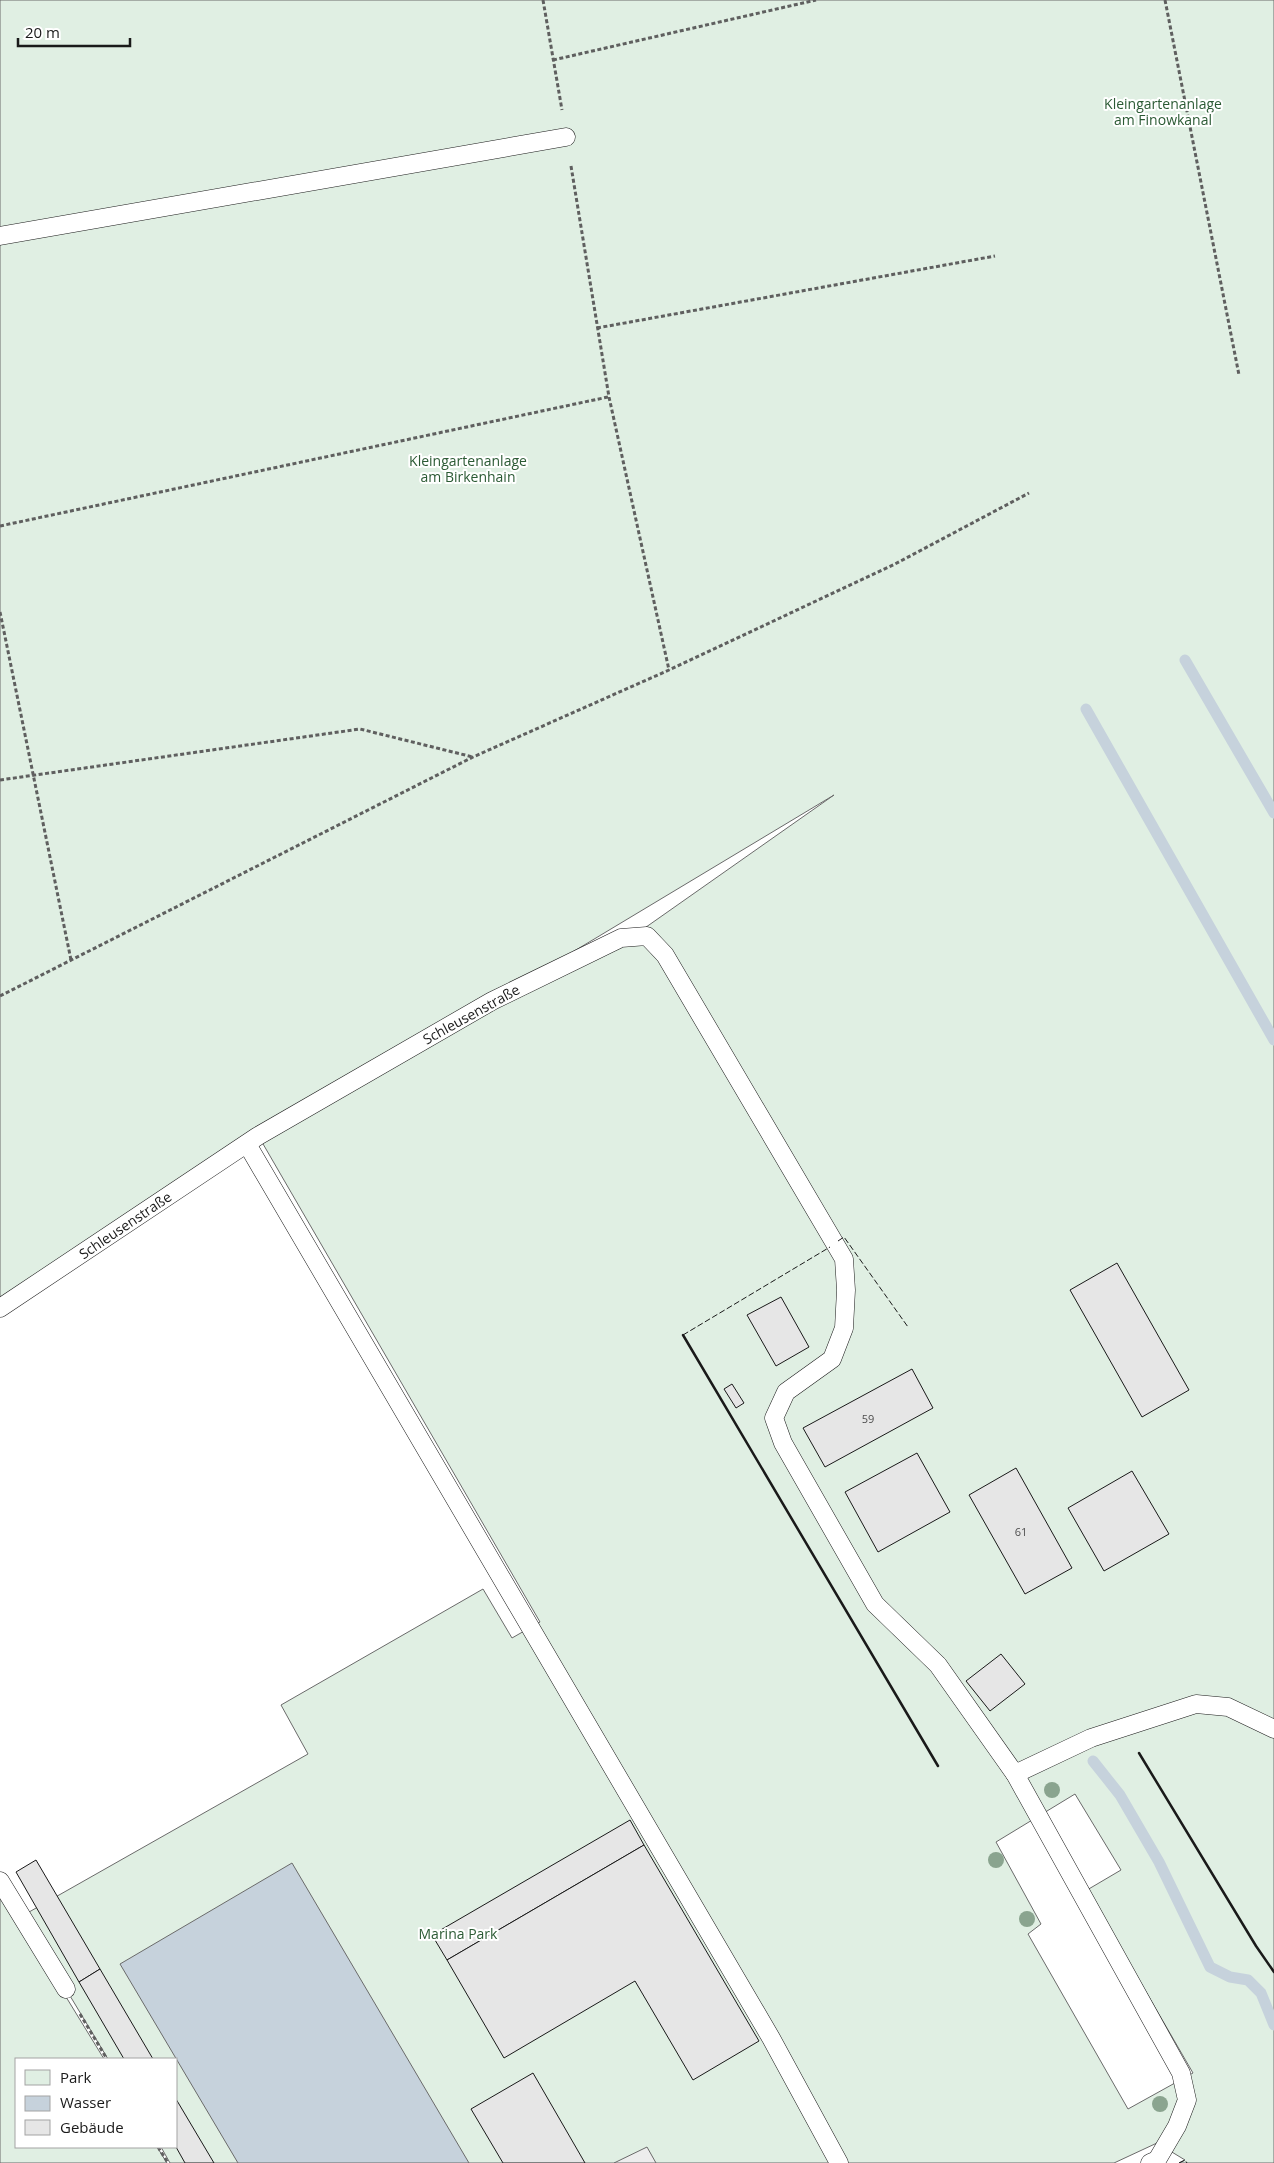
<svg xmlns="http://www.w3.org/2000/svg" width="1274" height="2163" viewBox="0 0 1274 2163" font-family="'Open Sans',sans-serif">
<rect width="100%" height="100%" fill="#fff"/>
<g fill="#e0efe3" stroke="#6a6a6a" fill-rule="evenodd">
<path d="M0,0H1274V2163H1179L1185,2160L1157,2143L1114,2163H170L161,2147H176V2059H108L22,1916L308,1754L281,1705L483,1589L512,1638L540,1622L259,1137L0,1308ZM834,795L612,951L496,998ZM1075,1794L1121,1870L1087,1890L1193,2073L1128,2109L1028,1934L1041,1924L996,1842Z"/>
<polygon points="0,1889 104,2059 16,2059 16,2147 157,2147 167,2163 0,2163"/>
</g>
<polygon fill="#ededed" stroke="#6a6a6a" points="647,2147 656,2163 614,2163"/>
<polygon fill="#c6d2dc" stroke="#6a6a6a" points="292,1863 469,2163 238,2163 120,1964"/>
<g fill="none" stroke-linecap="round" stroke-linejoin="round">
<g stroke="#c6d2dc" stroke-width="11">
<polyline points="1185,660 1274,813"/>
<polyline points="1086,709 1274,1040"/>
<polyline points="1093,1761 1120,1795 1159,1862 1210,1967 1230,1977 1248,1980 1261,1993 1274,2025"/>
</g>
</g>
<g fill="#e6e6e6" stroke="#1a1a1a">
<polygon points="1117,1263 1189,1390 1142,1417 1070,1290"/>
<polygon points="781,1297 809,1347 776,1366 747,1315"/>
<polygon points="912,1369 933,1408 825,1467 803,1428"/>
<polygon points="732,1384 744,1403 736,1408 724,1389"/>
<polygon points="917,1453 950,1512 878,1552 845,1492"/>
<polygon points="1016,1468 1072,1568 1025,1594 969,1495"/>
<polygon points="1132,1471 1169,1534 1104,1571 1068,1508"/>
<polygon points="1001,1654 1025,1684 990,1711 966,1681"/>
<polygon points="630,1820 644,1845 447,1960 432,1935"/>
<polygon points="644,1845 759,2041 693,2080 635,1981 504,2058 447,1960"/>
<polygon points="36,1860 100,1969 79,1982 16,1872"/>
<polygon points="100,1969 153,2059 124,2059 79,1982"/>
<polygon points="533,2073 585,2163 503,2163 471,2109"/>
<polygon points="176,2099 214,2163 185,2163 176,2147"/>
</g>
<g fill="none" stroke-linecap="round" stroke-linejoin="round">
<defs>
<g id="lane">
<polyline points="0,236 566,137"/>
<polyline points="247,1144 771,2038 839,2163"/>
<polyline points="0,1308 258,1136 492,1001 621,938 647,936 665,955 844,1259 846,1290 844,1328 832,1359 786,1392 774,1418 783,1443 875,1604 938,1665 1015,1774 1181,2073 1187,2100 1177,2126 1157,2160 1150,2163"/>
<polyline points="1015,1774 1091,1738 1196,1704 1228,1707 1274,1729"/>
<polyline points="0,1881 66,1989"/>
</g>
</defs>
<use href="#lane" stroke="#1a1a1a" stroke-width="19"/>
<g stroke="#5f5f5f" stroke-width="3" stroke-dasharray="4 2.5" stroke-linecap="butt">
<polyline points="543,0 562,110"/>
<polyline points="1165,0 1239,375"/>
<polyline points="553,60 816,0"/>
<polyline points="571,166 609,397 669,670"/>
<polyline points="597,328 995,256"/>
<polyline points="0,526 608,397"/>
<polyline points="0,612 71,960"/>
<polyline points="0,780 360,729 473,757"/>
<polyline points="0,996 473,757 669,670 895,564 1029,493"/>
<polyline points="80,2014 107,2059"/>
<polyline points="158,2147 168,2163"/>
</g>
<use href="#lane" stroke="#fff" stroke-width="18"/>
<g stroke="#1a1a1a" stroke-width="1" stroke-dasharray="6 2.5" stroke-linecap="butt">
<polyline points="838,1241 844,1237 908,1327"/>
<polyline points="683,1335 830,1247"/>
<polyline points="1179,2163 1185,2160 1187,2163"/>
</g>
<g stroke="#1a1a1a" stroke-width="2.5">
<polyline points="683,1335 938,1766"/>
<polyline points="1139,1753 1256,1946 1274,1972"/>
</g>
</g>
<g fill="#8aa48f">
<circle cx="1052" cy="1790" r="8"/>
<circle cx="996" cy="1860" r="8"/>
<circle cx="1027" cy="1919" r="8"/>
<circle cx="1160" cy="2104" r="8"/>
</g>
<g text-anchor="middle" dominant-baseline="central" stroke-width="4" stroke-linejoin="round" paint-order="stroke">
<g font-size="11" fill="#4d4d4d">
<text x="868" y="1418">59</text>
<text x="1021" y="1531">61</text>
</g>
<g font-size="14" fill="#2b5a34" stroke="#fff">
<text x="1163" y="103">Kleingartenanlage<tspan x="1163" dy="16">am Finowkanal</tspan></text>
<text x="468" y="460">Kleingartenanlage<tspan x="468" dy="16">am Birkenhain</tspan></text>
<text x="458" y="1933">Marina Park</text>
</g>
<g font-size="14" fill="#1a1a1a" stroke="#fff">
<text transform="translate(471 1014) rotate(-29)">Schleusenstraße</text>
<text transform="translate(125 1225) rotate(-34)">Schleusenstraße</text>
</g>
</g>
<rect x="15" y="2058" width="162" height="90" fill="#ffffff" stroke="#a3a3a3"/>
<rect x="25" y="2070" width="25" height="15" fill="#e0efe3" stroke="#a3a3a3"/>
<text x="60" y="2083" font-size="15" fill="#1a1a1a">Park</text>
<rect x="25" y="2096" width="25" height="15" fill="#c6d2dc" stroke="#a3a3a3"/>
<text x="60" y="2108" font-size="15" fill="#1a1a1a">Wasser</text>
<rect x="25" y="2120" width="25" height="15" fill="#e6e6e6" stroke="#a3a3a3"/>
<text x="60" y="2133" font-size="15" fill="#1a1a1a">Gebäude</text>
<path d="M18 38v8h112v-8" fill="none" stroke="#1a1a1a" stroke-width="2.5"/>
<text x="25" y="38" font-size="15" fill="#1a1a1a" stroke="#ffffff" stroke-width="4" paint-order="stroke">20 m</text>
</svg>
